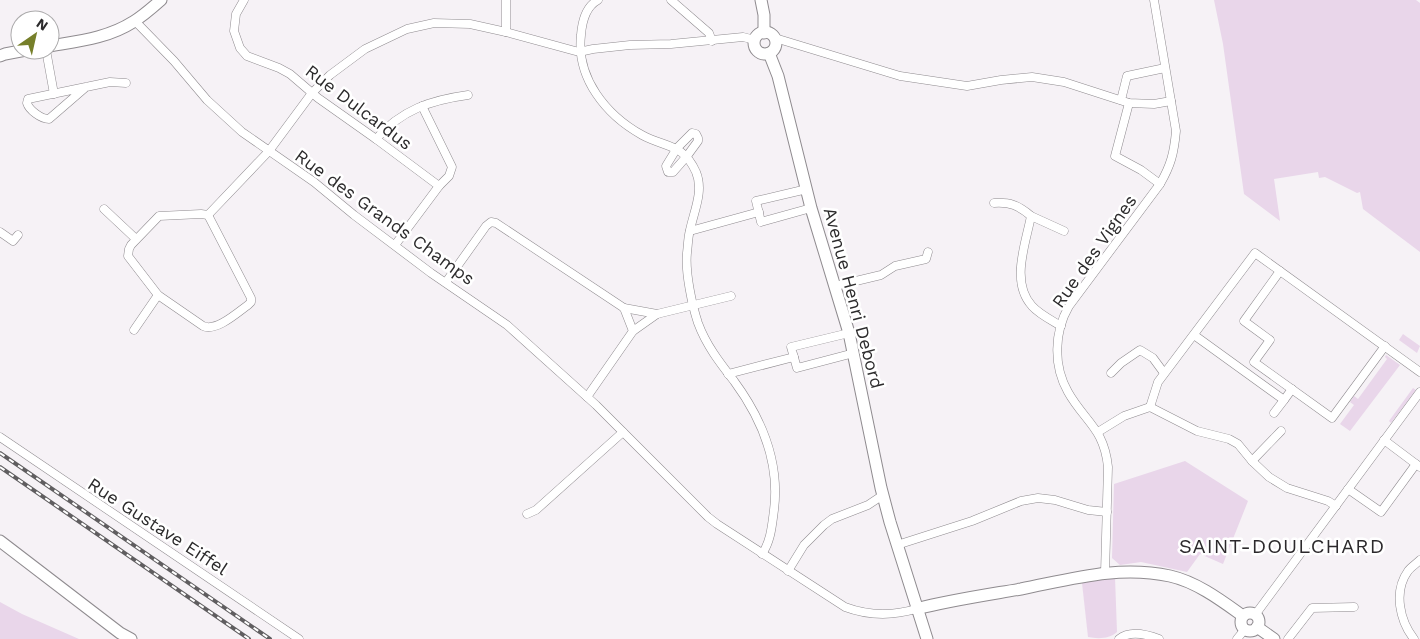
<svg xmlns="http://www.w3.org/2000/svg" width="1420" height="639" viewBox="0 0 1420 639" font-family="'Work Sans',sans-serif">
<rect width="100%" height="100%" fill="#f6f2f6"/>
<g fill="#e9d6ea">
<polygon points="1214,0 1416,0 1420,3 1420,252 1363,209 1360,192 1357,193 1325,177 1319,178 1318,172 1274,179 1280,221 1244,194 1223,44"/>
<polygon points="1403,334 1420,346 1417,353 1399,340"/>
<polygon points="1386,355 1400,365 1350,431 1340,424 1354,405 1350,402 1354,396 1358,399 1387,359 1385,357"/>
<polygon points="1413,388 1416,390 1391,423 1389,421"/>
<polygon points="1185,461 1248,501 1223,564 1200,554 1187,572 1141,562 1120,565 1112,558 1114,484"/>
<path d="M1115,577L1117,632C1109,639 1098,639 1088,637L1082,583Z"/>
<polygon points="0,602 22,614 79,639 0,639"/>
</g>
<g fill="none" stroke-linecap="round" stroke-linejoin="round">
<defs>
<g id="street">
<polyline points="244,0 236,14 234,31 240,48 247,56 279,68 290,74 318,98 376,139 439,186 395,245"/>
<polyline points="506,0 506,32"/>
<path d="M598,0C585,7 582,22 581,35C576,78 606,115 642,135C666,148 683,143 696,172C704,191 694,211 690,230C688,237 688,245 687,253C685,272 692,305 698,323C706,345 720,363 734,381C762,419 780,462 774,510C772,525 771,541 762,554"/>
<polyline points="671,0 709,33 712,41"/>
<path d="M135,21L174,61L207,100L242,132L314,182L354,215L431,273L507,325L596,405L708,517L717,524L845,607C869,616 892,616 916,609"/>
<polyline points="775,38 900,76 967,86 1001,80 1032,77 1064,82 1129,103 1154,104 1171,101"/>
<polyline points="46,50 54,94"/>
<path d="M86,87L49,119C41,119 29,110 27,103L28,99L110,82L126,83"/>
<polyline points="1121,100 1127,76 1165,68"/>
<polyline points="1129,103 1115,156 1141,170 1160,184"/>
<polyline points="422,106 452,167 449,176 439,186"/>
<polygon points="692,133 696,134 698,138 698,141 687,156 673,172 668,172 666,166 677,148"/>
<path d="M376,139C401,110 431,100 468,95"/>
<polyline points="807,189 756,201 761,222 811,208"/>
<path d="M994,203C1010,202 1018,205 1031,216C1026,243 1010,282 1032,306C1039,314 1051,320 1061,326"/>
<polyline points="104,209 136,239"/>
<path d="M201,214L208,215L251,298V302L248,305C237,313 216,332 203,326L158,295L128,256L129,249L131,245L159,216Z"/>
<polyline points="208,215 269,151 312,93 330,75 365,49 407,29 434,23 470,24 506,32 579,52 593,49 630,45 671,44 743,37 755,40"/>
<polyline points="1031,216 1064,231"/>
<polyline points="690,231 759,212"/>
<polyline points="0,232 13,241 18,235"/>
<polyline points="1280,271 1244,321 1270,340 1254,362 1332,418 1385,346"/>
<polyline points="446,282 486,226 491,222 496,223 624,308 633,331 587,397"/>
<polyline points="835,286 881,275 895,266 926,259 928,252"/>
<polyline points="624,308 657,314"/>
<polyline points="134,330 158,295"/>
<polyline points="633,331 657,314 731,296"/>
<polyline points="849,333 791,347 797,368 854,353"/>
<polyline points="1194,335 1284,400 1292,389"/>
<polyline points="1111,373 1121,363 1140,350 1153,358 1164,373"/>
<polyline points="728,374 794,357"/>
<polyline points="1150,407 1158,382 1255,253 1420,372"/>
<polyline points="1274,413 1284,400"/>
<polyline points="1098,432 1124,416 1150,407 1197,431 1229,439 1238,444 1252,461 1269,477 1287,488 1328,501 1336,506"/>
<polyline points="0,437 299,639"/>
<polyline points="1384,440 1420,467"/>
<polyline points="1252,461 1281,431"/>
<polyline points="1348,489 1381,512 1416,464"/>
<polyline points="527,514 536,510 623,432"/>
<polyline points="897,545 972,521 1021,501 1038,498 1055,500 1088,510 1107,512"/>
<polyline points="788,571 804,545 824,525 832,519 868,505 883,495"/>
<path d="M1105,573L1108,467C1104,428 1085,422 1068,392C1053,366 1054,332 1069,306L1160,184C1171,165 1174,153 1176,131L1154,0"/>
<polyline points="1255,615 1420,392"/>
<path d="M1119,639C1130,630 1146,634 1159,639"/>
<polyline points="1237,639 1245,629"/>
<polyline points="1288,639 1312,608 1354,607"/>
<path d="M1414,639C1400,621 1393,592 1408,571C1411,567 1416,564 1420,560"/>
</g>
<g id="secondary">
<polyline points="761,0 764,15 764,33"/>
<circle cx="765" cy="43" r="11"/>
<path d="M50,46C79,41 108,38 133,22C143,16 152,8 161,0"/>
<polyline points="769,53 778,76 811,208 849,333 881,488 890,522 927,639"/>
<polyline points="0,56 5,54 26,50"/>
<polyline points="0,541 120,633 131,639"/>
<path d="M916,609C951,600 986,595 1021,589C1072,579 1118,565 1170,576C1197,582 1222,601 1243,616"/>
<circle cx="1250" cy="622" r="9"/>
<polyline points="1257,627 1274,639"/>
</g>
</defs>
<use href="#street" stroke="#8f8b8f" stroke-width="9"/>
<use href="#secondary" stroke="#8f8b8f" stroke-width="13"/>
<use href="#street" stroke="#fff" stroke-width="8"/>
<use href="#secondary" stroke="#fff" stroke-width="11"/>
<defs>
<g id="rail">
<polyline points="0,453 270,639"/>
<polyline points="0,467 249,639"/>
</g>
</defs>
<use href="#rail" stroke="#605e60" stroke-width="4"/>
<use href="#rail" stroke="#fff" stroke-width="2" stroke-dasharray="5.5" stroke-linecap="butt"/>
</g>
<g text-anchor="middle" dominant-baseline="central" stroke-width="5" stroke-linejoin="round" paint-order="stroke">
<g font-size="18" fill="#2c2b2c" stroke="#fff">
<text transform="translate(359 107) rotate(37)">Rue Dulcardus</text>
<text transform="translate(385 217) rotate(36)">Rue des Grands Champs</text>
<text transform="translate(1094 251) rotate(-55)">Rue des Vignes</text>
<text transform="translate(854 298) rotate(75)">Avenue Henri Debord</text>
<text transform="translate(158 526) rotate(33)">Rue Gustave Eiffel</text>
</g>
<g font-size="20" letter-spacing="1" fill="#2c292c" stroke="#fff">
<text x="1282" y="546">SAINT-DOULCHARD</text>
</g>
</g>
<g transform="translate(35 35) rotate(34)"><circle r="24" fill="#ffffff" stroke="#abaaab"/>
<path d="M0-4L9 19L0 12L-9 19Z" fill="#767f2a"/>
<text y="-8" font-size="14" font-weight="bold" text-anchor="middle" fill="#2c2b2c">N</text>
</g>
</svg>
